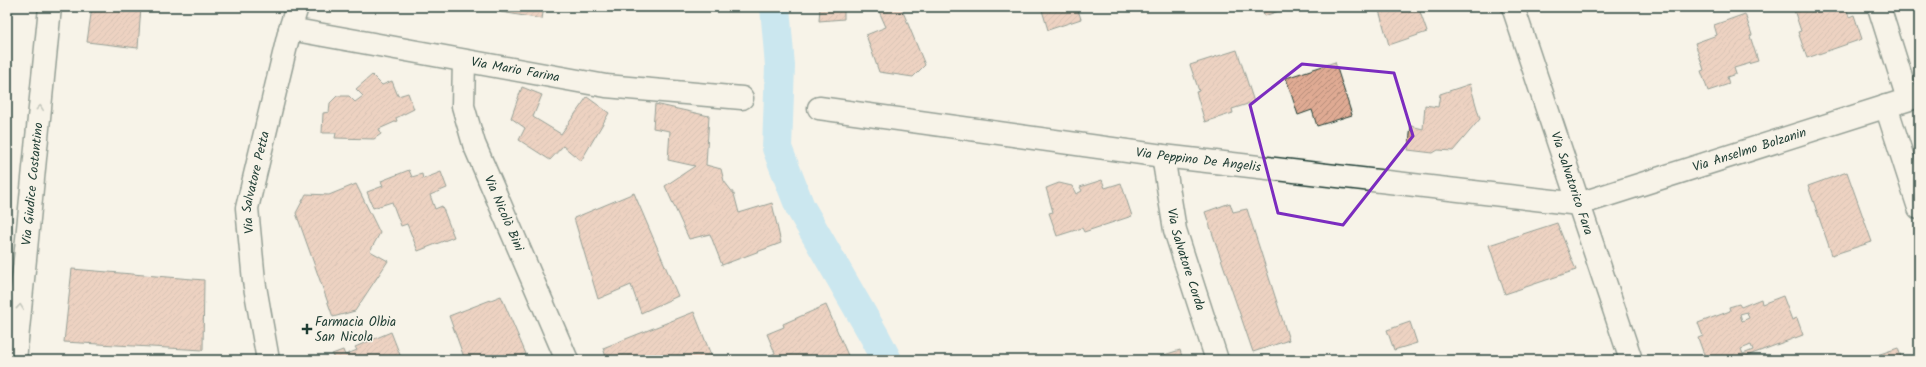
<svg xmlns="http://www.w3.org/2000/svg" width="1926" height="367" viewBox="0 0 1926 367" font-family="Kalam,sans-serif">
<defs>
<pattern id="building-hatch" width="6" height="6" patternUnits="userSpaceOnUse"><rect width="6" height="6" fill="#dfaa93"/><path d="M-1 1l2-2M0 6l6-6M5 7l2-2" fill="none" stroke="#b48c79"/></pattern>
</defs>
<rect width="100%" height="100%" fill="#f7f3e8"/>
<filter id="ink" filterUnits="userSpaceOnUse"><feTurbulence type="fractalNoise" baseFrequency=".025" numOctaves="2"/><feDisplacementMap in="SourceGraphic" scale="8" xChannelSelector="R" yChannelSelector="G"/><feConvolveMatrix kernelMatrix="1 2 1 2 8 2 1 2 1" color-interpolation-filters="sRGB"/></filter>
<g filter="url(#ink)">
<g fill="none" stroke-linecap="round" stroke-linejoin="round">
<polyline stroke="#96daf8" stroke-width="30" points="775,7 780,66 777,148 800,207 875,337 887,360"/>
</g>
<g fill="url(#building-hatch)" stroke="#1f3d34" fill-rule="evenodd">
<polygon points="92,7 141,7 138,48 87,42"/>
<polygon points="383,7 399,7 398,9"/>
<polygon points="502,7 544,7 542,19 501,12"/>
<polygon points="820,7 846,7 844,9 844,19 819,21"/>
<polygon points="883,7 901,7 925,65 913,77 879,72 866,35 886,27 878,9"/>
<polygon points="1041,7 1077,7 1081,19 1048,30"/>
<polygon points="1261,7 1288,7 1288,8 1264,16"/>
<polygon points="1378,7 1426,7 1419,9 1427,32 1389,45"/>
<polygon points="1793,7 1846,7 1849,17 1854,15 1862,39 1807,58 1798,32 1801,31"/>
<polygon points="1745,14 1752,35 1750,36 1758,61 1734,68 1736,74 1727,77 1729,84 1708,91 1701,71 1704,70 1695,43 1717,35 1714,25"/>
<polygon points="1237,50 1254,102 1232,109 1233,113 1205,122 1196,92 1199,91 1190,65"/>
<polygon points="1335,62 1352,115 1317,126 1312,110 1298,115 1286,78"/>
<polygon points="372,75 382,85 392,81 398,96 408,93 414,109 396,118 397,121 379,129 381,134 374,139 335,138 336,133 322,133 323,113 329,112 330,103 337,96 349,96 355,102 363,96 356,89"/>
<polygon points="1470,84 1480,119 1453,151 1438,150 1433,153 1408,150 1411,126 1423,129 1425,105 1438,107 1440,94"/>
<polygon points="522,87 542,95 533,117 561,134 587,97 609,113 581,161 563,146 550,160 519,140 525,128 511,118"/>
<polygon points="655,104 709,116 706,165 721,169 724,181 734,194 739,213 772,203 781,243 722,265 710,234 689,239 665,186 695,166 668,160 670,131 653,128"/>
<polygon points="409,170 412,177 422,174 423,179 441,172 447,188 430,195 435,209 442,206 454,237 418,251 407,224 401,226 392,202 373,208 367,192 383,186 381,181"/>
<polygon points="1847,172 1872,242 1832,255 1808,186"/>
<polygon points="1102,180 1105,188 1121,183 1132,216 1084,232 1082,228 1057,236 1049,213 1053,212 1046,188 1059,183 1072,186 1076,194 1082,191 1080,187"/>
<polygon points="356,184 380,233 370,251 388,261 355,311 333,317 296,213 306,194 329,195"/>
<polygon points="634,193 678,296 641,313 631,285 598,299 574,218"/>
<polygon points="1230,203 1233,212 1247,209 1289,340 1253,352 1205,212"/>
<polygon points="1557,223 1576,270 1505,294 1489,245"/>
<polygon points="72,269 204,280 203,350 64,342"/>
<polygon points="501,296 526,354 512,360 465,360 449,316"/>
<path d="M1783,296L1792,320L1797,318L1803,335L1741,358L1740,360H1706L1698,338L1703,336L1698,323L1730,311L1729,307L1739,304L1741,307L1761,299L1762,304ZM1747,312L1749,318L1742,321L1740,314ZM1751,345L1753,350L1743,354L1741,349Z"/>
<polygon points="826,305 850,360 766,360 765,358 775,353 767,334 784,327 783,324"/>
<polygon points="694,312 713,360 607,360 603,348"/>
<polygon points="1410,322 1417,343 1394,350 1387,330"/>
<polygon points="391,332 402,360 334,360 332,354 343,350 345,355 357,350 355,347"/>
<polygon points="1898,348 1902,360 1862,360"/>
<polygon points="1180,350 1183,360 1148,360"/>
</g>
<g fill="none" stroke-linecap="round" stroke-linejoin="round">
<defs>
<g id="minor">
<path id="s1" d="M1513,7L1631,360"/>
<polyline points="1879,7 1908,99"/>
<path id="s2" d="M290,29L606,86L742,98"/>
<path id="s3" d="M464,61L463,106L474,144L567,360"/>
<polyline points="1886,106 1919,208"/>
<path id="s4" d="M819,108L1163,156L1579,204L1919,96"/>
<path id="s5" d="M1163,156L1175,230L1217,360"/>
<path id="s6" d="M15,360L50,7"/>
</g>
<g id="tertiary">
<path id="s7" d="M268,360L254,281L247,208L290,29L297,7"/>
</g>
</defs>
<use href="#minor" stroke="#1f3d34" stroke-width="25"/>
<use href="#tertiary" stroke="#1f3d34" stroke-width="25"/>
<use href="#minor" stroke="#f7f3e8" stroke-width="22"/>
<use href="#tertiary" stroke="#f7f3e8" stroke-width="22"/>
</g>
<defs><path id="oneway-chevron" d="M-2-3.5L2.5 0L-2 3.5" fill="none" stroke-width="1.6" stroke-linecap="round" stroke-linejoin="round"/></defs>
<g stroke="#8b988e">
<use href="#oneway-chevron" transform="translate(40 108) rotate(-84)"/>
<use href="#oneway-chevron" transform="translate(20 307) rotate(-84)"/>
</g>
</g>
<path d="M0 0H1926V367H0ZM1302,64L1394,73L1413,136L1343,225L1278,213L1250,105Z" fill="#f7f3e8" fill-opacity=".55" fill-rule="evenodd"/>
<path fill="none" stroke="#7b2cbf" stroke-width="3" stroke-linejoin="round" d="M1302,64L1394,73L1413,136L1343,225L1278,213L1250,105Z"/>
<path fill="#1f3d34" stroke="#f7f3e8" stroke-width="1.5" d="M305 323h4v4h4v4h-4v4h-4v-4h-4v-4h4z"/>
<g text-anchor="middle" dominant-baseline="central" stroke-width="3" stroke-linejoin="round" paint-order="stroke">
<g font-size="13" fill="#1f3d34" stroke="#f7f3e8">
<text stroke="none"><textPath href="#s2" startOffset="229">Via Mario Farina</textPath></text>
<text stroke="none"><textPath href="#s4" startOffset="945">Via Anselmo Bolzanin</textPath></text>
<text stroke="none"><textPath href="#s4" startOffset="383">Via Peppino De Angelis</textPath></text>
<text stroke="none"><textPath href="#s7" startOffset="180">Via Salvatore Petta</textPath></text>
<text stroke="none"><textPath href="#s1" startOffset="186">Via Salvatorico Fara</textPath></text>
<text stroke="none"><textPath href="#s6" startOffset="177">Via Giudice Costantino</textPath></text>
<text stroke="none"><textPath href="#s3" startOffset="160">Via Nicolò Bini</textPath></text>
<text stroke="none"><textPath href="#s5" startOffset="106">Via Salvatore Corda</textPath></text>
</g>
<g font-size="13" fill="#1f3d34" stroke="#f7f3e8" text-anchor="start">
<text x="315" y="322">Farmacia Olbia<tspan x="315" dy="15">San Nicola</tspan></text>
</g>
</g>
<rect width="1926" height="367" fill="none" stroke="#f7f3e8" stroke-width="24"/>
<rect x="12" y="12" width="1902" height="343" fill="none" stroke="#1f3d34" stroke-width="1.5" filter="url(#ink)"/>
</svg>
